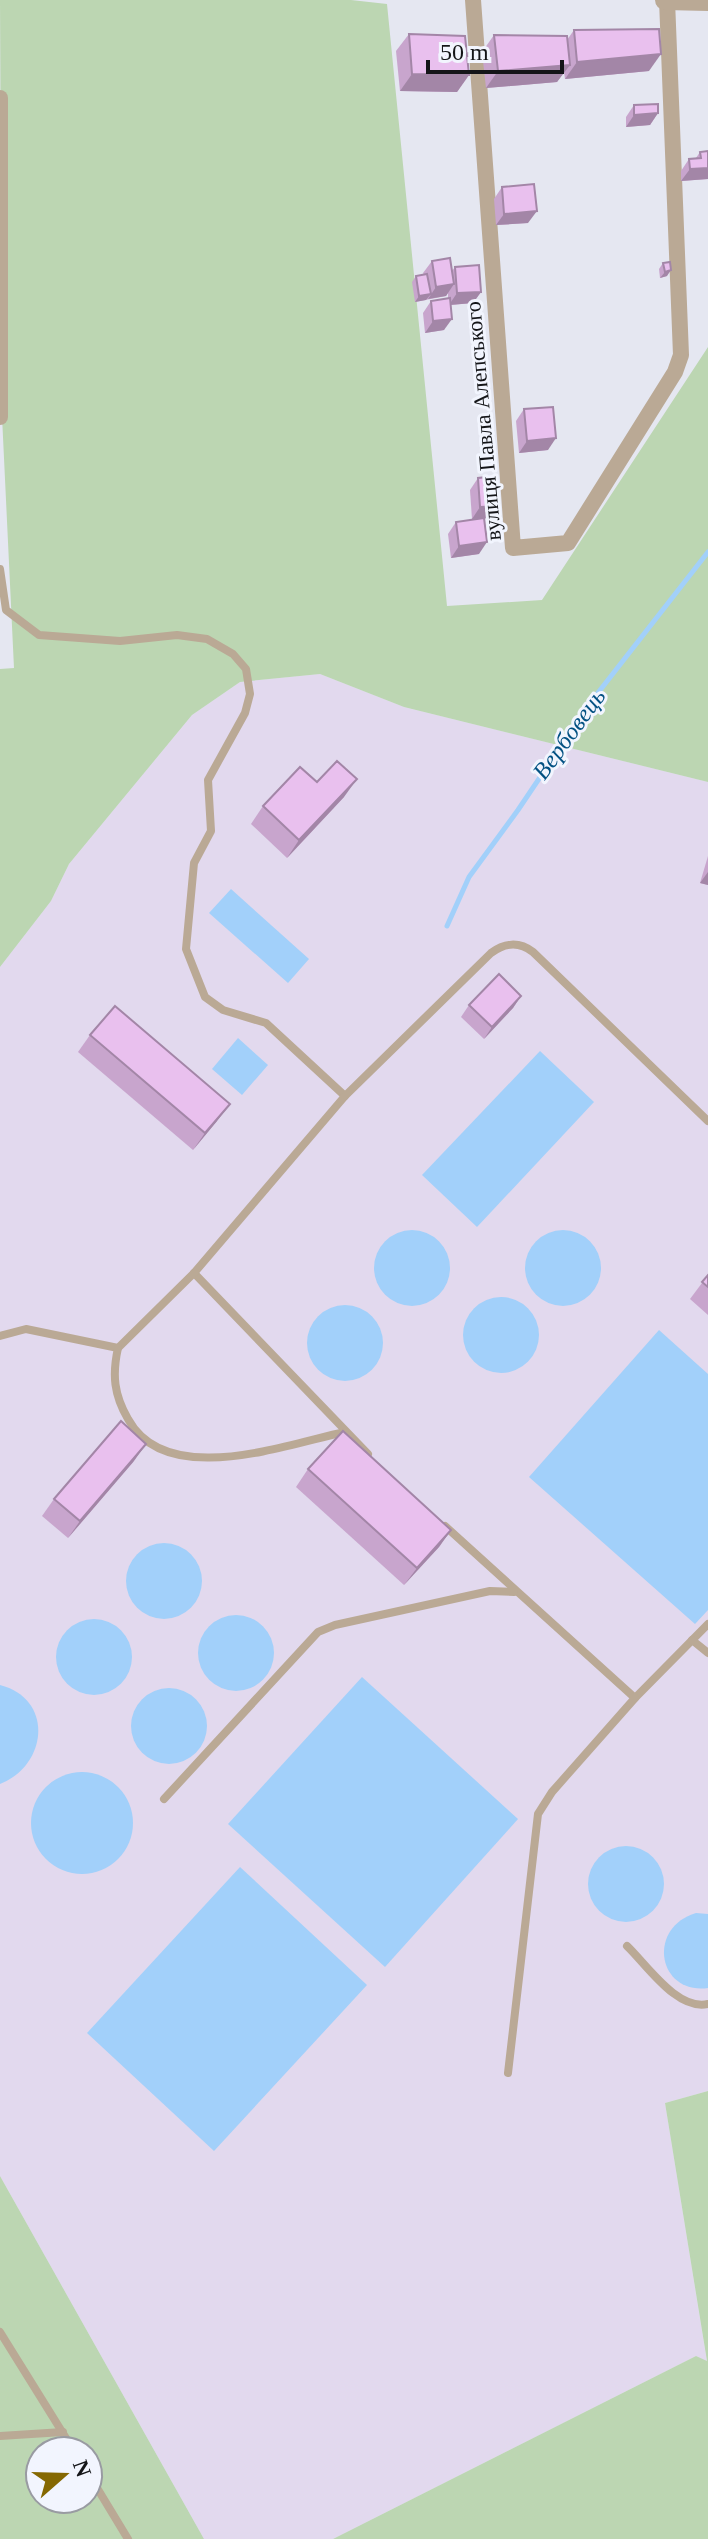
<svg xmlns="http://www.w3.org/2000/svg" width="708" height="2539" viewBox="0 0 708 2539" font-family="Georgia,serif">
<rect width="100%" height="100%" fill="#e5e7f1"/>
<polygon fill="#e2d9ee" points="320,674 404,707 708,782 708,2091 665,2103 707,2362 696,2356 333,2539 204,2539 0,2176 0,967 51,901 69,864 192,715 240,682"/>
<g fill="#bcd6b2" fill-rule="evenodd">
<polygon points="0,0 351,0 387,4 447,606 542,600 708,347 708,782 404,707 320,674 240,682 192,715 69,864 51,901 0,967 0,669 14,668 2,416"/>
<polygon points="708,2091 708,2539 333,2539 696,2356 707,2361 665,2103"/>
<path d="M0,2176L204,2539H0ZM40,2451H88V2499H40Z"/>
</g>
<g fill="#a2d0fa">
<polygon points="231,889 309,959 288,983 209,913"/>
<polygon points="238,1038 268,1065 242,1095 212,1069"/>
<polygon points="540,1051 594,1102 477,1227 422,1175"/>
<circle cx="412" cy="1268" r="38"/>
<circle cx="563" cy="1268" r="38"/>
<circle cx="501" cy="1335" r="38"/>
<circle cx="345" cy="1343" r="38"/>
<polygon points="659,1330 708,1374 708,1610 695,1624 529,1477"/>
<circle cx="164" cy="1581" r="38"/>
<circle cx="236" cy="1653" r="38"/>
<circle cx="94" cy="1657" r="38"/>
<polygon points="362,1677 518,1819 385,1967 228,1824"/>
<path d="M0,1685C54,1699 48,1765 0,1784Z"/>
<circle cx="169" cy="1726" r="38"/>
<circle cx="82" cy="1823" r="51"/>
<circle cx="626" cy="1884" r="38"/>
<polygon points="240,1867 367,1985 214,2151 87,2033"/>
<path d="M696,1913L708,1914V1988C658,1995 646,1928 696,1913Z"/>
</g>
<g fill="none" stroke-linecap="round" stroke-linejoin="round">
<polyline stroke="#a2d0fa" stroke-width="5" points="447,926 469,877 518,810 590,703 708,552"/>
<g stroke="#baa995" stroke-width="8">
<polyline points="0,569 6,610 39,635 120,641 177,635 207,639 233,654 246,669 250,694 245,713 208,780 211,831 194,863 186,949 205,997 223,1010 266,1023 345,1096"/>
<polyline points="194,1273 368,1454"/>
<path d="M0,1336L26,1329L118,1348L194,1273L345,1096L491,953C504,943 519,941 533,952L708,1121"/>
<path d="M118,1348C112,1375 114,1395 128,1419C166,1489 284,1445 345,1432"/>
<polyline points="445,1526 635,1698 708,1624"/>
<polyline points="692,1640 708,1653"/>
<polyline points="164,1799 318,1632 335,1625 490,1591 514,1592"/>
<path d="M627,1946C647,1965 677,2011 708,2004"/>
<polyline points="508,2073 538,1814 552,1792 635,1698"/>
<polyline points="0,2332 74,2451"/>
<polyline points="0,2436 63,2432"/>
<polyline points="88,2473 128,2539"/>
</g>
<g stroke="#baa995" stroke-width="16">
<polyline points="473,0 513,548 568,543 675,372 681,355 667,0"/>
<polyline points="0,98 0,417"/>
</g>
<polyline stroke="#baa995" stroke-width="20" points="665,0 708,1"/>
</g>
<g fill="#c8a5cd">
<polygon points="574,30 649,71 565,79 564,72 557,82 486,88 482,52 494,35 567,40"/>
<polygon points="409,34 469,75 457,92 400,91 396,51"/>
<polygon points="634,105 658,113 650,125 626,127 626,117"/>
<polygon points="708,151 708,179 681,181 681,171 689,159 696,158 700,152"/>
<polygon points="502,187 528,223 496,225 494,199"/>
<polygon points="432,261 452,271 455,267 481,292 473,303 451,305 444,330 425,333 423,313 431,301 448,299 448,293 446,296 415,302 412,282 416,276 424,275 423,273"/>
<polygon points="663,263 667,276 660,278 659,269"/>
<polygon points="524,409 548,450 519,453 516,421"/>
<polygon points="478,478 499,506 491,518 472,519 470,490"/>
<polygon points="456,522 479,554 451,558 448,534"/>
<polygon points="317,782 344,797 287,858 251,824 263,806"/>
<polygon points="708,856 708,885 700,883"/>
<polygon points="521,996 513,1008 484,1039 461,1017 469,1005"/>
<polygon points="90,1035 217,1121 193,1150 78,1052"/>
<polygon points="708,1275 708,1315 690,1299"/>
<polygon points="134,1461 68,1538 42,1516 54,1499"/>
<polygon points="308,1469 451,1530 439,1547 404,1585 296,1487"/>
</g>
<g fill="#a386a7">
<polygon points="661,54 649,71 565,79 577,62"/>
<polygon points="570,65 557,82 486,88 498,71"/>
<polygon points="412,74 469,75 457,92 400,91"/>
<polygon points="658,113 650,125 626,127 634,115"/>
<polygon points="708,168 708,179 681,181 690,169"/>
<polygon points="537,211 528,223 496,225 504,214"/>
<polygon points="671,270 667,276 660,278 665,272"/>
<polygon points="454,284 446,296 428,299 436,287"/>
<polygon points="481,292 473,303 449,305 457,293"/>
<polygon points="431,294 426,300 415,302 419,296"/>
<polygon points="452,319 444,330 425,333 433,321"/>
<polygon points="556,438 548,450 519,453 527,441"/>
<polygon points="499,506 491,518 472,519 480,507"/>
<polygon points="487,542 479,554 451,558 459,546"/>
<polygon points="357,779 344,797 287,858 299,840"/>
<polygon points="708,872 708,885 700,883"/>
<polygon points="521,996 513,1008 484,1039 492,1027"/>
<polygon points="230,1104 217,1121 193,1150 205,1133"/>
<polygon points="146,1444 134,1461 68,1538 80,1521"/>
<polygon points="451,1530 439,1547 404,1585 417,1568"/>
</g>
<g fill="#e9c0ee" stroke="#a386a7" stroke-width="2">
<polygon points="659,29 661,54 577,62 574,30"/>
<polygon points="409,34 465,36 469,75 412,74"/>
<polygon points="494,35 567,36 570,65 498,71"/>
<polygon points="658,104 658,113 634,115 634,105"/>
<polygon points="708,151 708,168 690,169 689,159 701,158 700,152"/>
<polygon points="534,184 537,211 504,214 502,187"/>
<polygon points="450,258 454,284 436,287 432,261"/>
<polygon points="670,262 671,270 665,272 663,263"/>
<polygon points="479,265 481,292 457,293 455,267"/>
<polygon points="427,274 431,294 419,296 416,276"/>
<polygon points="450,298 452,319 433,321 431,301"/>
<polygon points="553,407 556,438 527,441 524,409"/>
<polygon points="496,476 499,506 480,507 478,478"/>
<polygon points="484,518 487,542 459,546 456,522"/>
<polygon points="337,761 357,779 299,840 263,806 300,767 317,782"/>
<polygon points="499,974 521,996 492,1027 469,1005"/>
<polygon points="115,1006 230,1104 205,1133 90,1035"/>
<polygon points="708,1275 708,1287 702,1282"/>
<polygon points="121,1421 146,1444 80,1521 54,1499"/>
<polygon points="343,1431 451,1530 417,1568 308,1469"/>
</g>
<g text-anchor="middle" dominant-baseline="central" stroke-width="6" stroke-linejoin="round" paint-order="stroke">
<g font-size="22" fill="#141518" stroke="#f2f5fe">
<text transform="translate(483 421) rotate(-95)">вулиця Павла Алепського</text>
</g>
<g font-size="24" font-style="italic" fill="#035183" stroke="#f2f5fe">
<text transform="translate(569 734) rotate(-54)">Вербовець</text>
</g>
</g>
<g transform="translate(64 2475) rotate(70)"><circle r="38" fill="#f2f5fe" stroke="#999ba2" stroke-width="2"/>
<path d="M0-6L14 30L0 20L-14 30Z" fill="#856802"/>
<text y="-12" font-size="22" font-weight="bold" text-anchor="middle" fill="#141518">N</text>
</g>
<path d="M428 60v12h134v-12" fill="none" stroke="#141518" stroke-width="4"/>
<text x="440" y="60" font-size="24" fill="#141518" stroke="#f2f5fe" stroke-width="6" paint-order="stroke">50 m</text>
</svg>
